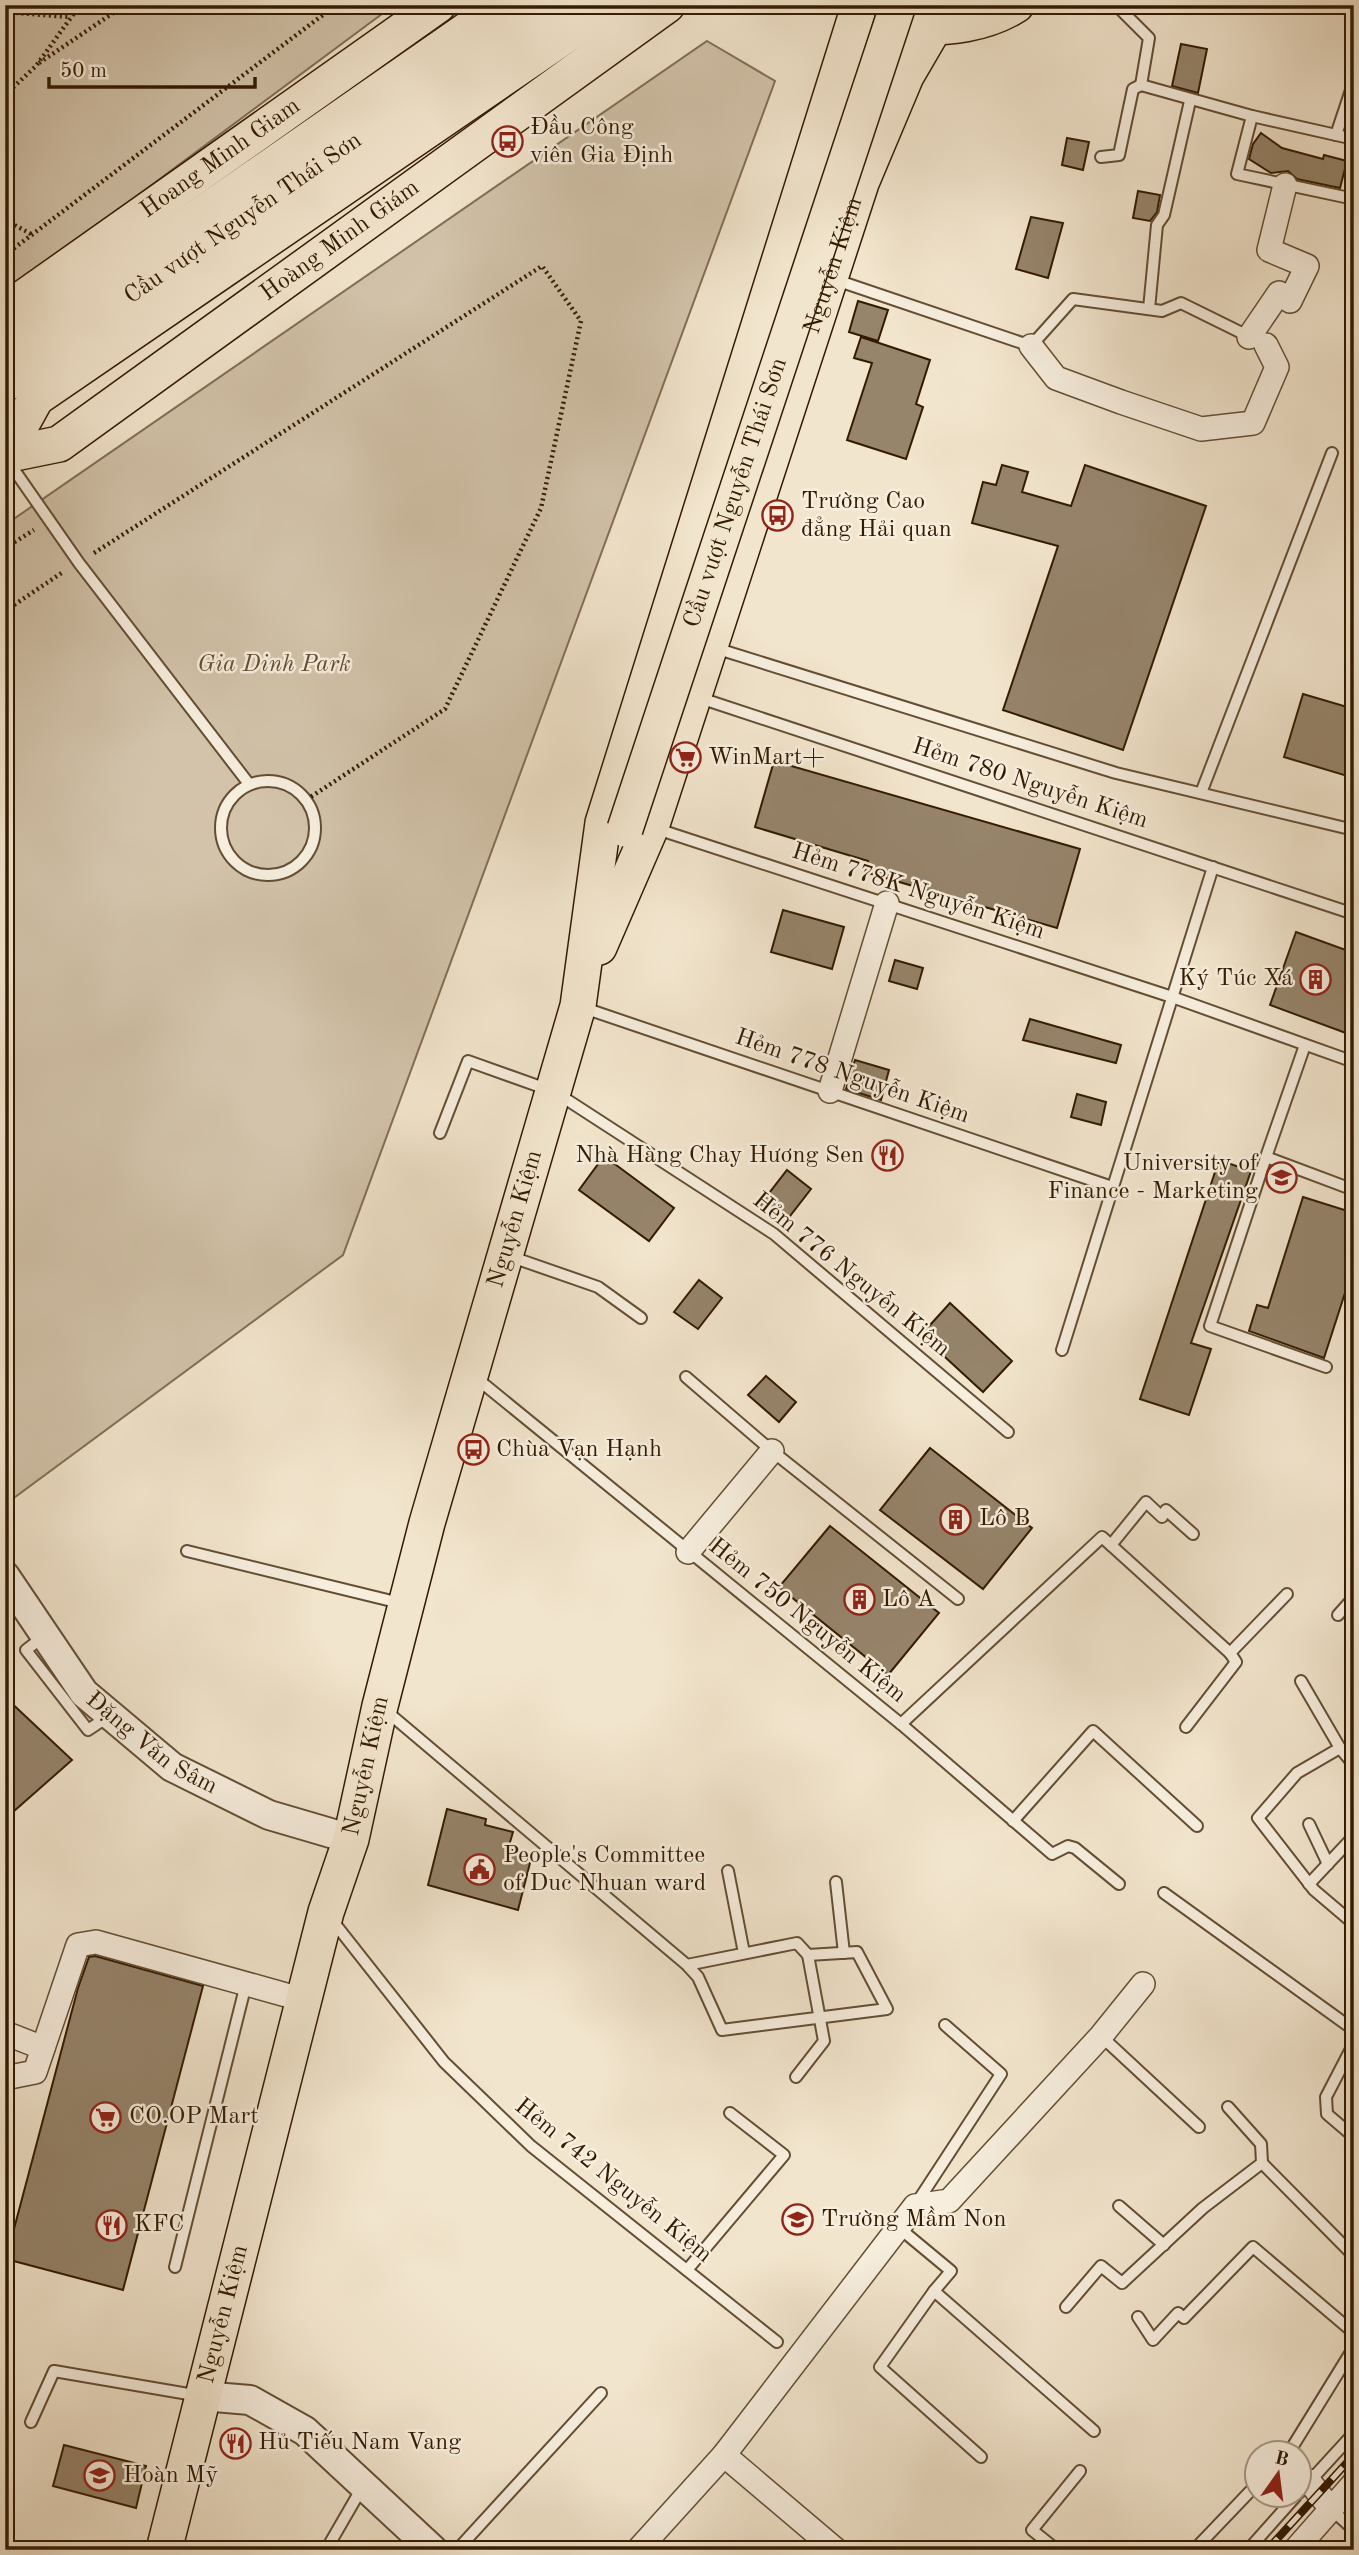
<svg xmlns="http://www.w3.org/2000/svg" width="1359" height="2555" viewBox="0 0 1359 2555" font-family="'Old Standard TT',serif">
<rect width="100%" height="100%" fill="#f2e5cd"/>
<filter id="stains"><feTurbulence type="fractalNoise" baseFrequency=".00286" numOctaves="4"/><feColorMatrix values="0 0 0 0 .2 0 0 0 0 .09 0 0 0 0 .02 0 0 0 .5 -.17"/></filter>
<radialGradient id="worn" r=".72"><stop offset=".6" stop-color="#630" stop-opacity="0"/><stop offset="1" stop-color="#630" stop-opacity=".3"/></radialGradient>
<g fill="#d2c3aa" stroke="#826f55" stroke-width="2">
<polygon points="5,5 394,5 5,294"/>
<polygon points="707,41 775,81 343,1255 7,1503 5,525"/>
</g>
<g fill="#96846b" stroke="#331b00" stroke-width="2">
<polygon points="1181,44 1207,49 1198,93 1172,86"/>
<polygon points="1261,133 1282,148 1323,159 1324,155 1347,161 1340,188 1297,179 1288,171 1271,173 1249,159 1253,144"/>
<polygon points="1067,138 1089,142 1083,170 1062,165"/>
<polygon points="1138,191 1160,195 1157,212 1150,221 1133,218"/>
<polygon points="1031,217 1063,223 1048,278 1016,269"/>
<polygon points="858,301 888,310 878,341 849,332"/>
<polygon points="861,337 930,360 916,404 923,407 906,459 847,440 872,363 854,358"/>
<polygon points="1002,465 1028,472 1022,492 1071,506 1085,465 1206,506 1123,750 1003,710 1058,546 972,523 983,482 996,485"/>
<polygon points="1303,694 1354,709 1354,778 1284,757"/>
<polygon points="774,761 1080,849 1057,928 865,872 868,861 755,827"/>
<polygon points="783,910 844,927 832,969 771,952"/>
<polygon points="1296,932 1354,953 1354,1036 1270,1005"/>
<polygon points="895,960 923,968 917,989 889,981"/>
<polygon points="1030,1019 1121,1045 1116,1063 1023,1040"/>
<polygon points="855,1060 889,1070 881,1100 846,1089"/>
<polygon points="1077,1094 1106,1102 1101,1125 1071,1117"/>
<polygon points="604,1156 674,1208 649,1241 579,1190"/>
<polygon points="1219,1160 1251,1171 1191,1343 1211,1349 1189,1415 1140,1399"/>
<polygon points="787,1170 811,1189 783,1225 759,1206"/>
<polygon points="1303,1197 1354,1213 1354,1265 1324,1358 1249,1331 1257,1305 1268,1308"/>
<polygon points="699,1280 722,1298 698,1329 674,1312"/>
<polygon points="950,1303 1012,1361 983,1392 921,1335"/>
<polygon points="766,1376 796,1402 779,1422 748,1395"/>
<polygon points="930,1448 1032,1528 983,1589 880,1510"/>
<polygon points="830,1526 939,1613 888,1675 779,1587"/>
<polygon points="5,1697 72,1760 5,1819"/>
<polygon points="447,1809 486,1819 485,1825 513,1832 508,1849 532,1855 518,1910 428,1885"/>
<polygon points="95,1956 203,1986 123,2290 6,2259 78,1988 89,1957"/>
<polygon points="64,2445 146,2466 136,2508 53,2486"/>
</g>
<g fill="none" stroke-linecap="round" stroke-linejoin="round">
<defs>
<g id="service">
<polyline points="1116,5 1149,38 1141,85 1252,116 1237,174 1354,199"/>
<polyline points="1252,116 1354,139"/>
<polyline points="1336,135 1354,81"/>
<polyline points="1101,157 1119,155 1133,89 1141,85"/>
<polyline points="833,279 1031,346 1073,299 1162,311 1181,303 1250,337"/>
<polyline points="1149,309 1157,225 1164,215 1190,101"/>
<polyline points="8,461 79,563 249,784"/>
<polyline points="715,648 1116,773 1354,830"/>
<polyline points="700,698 1354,914"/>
<circle cx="268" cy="828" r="47"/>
<polyline points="1201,793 1332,453"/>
<polyline points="654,828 1172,997 1354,1062"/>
<polyline points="584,1008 1112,1187"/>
<polyline points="440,1133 468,1061 555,1092 774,1234 1008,1432"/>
<polyline points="1266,1157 1305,1045"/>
<polyline points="509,1256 598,1287 641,1318"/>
<polyline points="1062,1350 1213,867"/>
<polyline points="1326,1367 1210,1326 1266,1157 1354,1190"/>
<polyline points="475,1377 901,1724 1052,1854 1068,1846 1075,1848 1119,1884"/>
<polyline points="686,1377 772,1451 958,1599"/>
<polyline points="1111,1545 1146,1502 1162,1517 1166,1510 1193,1534"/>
<polyline points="187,1551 400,1603"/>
<polyline points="1338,1615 1354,1597"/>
<polyline points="43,1637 26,1650 88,1730 109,1716"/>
<polyline points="1301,1681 1340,1748 1297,1773 1258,1818 1314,1890 1354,1924"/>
<polyline points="385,1710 687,1965 698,1977 722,2030 887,2009 857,1952 808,1955 797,1943 687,1965"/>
<polyline points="901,1724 1102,1537 1230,1653 1287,1594"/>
<polyline points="1186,1727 1236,1662 1230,1653"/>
<polyline points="1340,1748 1354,1765"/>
<polyline points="1013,1821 1093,1731 1197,1826"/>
<polyline points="1309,1824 1328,1864"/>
<polyline points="728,1871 744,1953"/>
<polyline points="836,1882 844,1953"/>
<polyline points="1309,1884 1354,1836"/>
<polyline points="1164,1893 1354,2030"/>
<polyline points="332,1920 444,2062 531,2146 777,2342"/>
<polyline points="1101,2036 1199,2127"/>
<polyline points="1354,2043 1326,2097 1327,2114 1354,2137"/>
<polyline points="796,2077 824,2041 808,1955"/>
<polyline points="1262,2163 1354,2256"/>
<polyline points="916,2204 1001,2074 945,2025"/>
<polyline points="1119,2206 1164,2245"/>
<polyline points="898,2227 951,2271 934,2291 1094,2431"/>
<polyline points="175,2267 246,1984"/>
<polyline points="687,2270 784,2155 730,2113"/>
<polyline points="934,2291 880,2367 981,2457"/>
<polyline points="1066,2307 1101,2266 1122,2283 1203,2208 1262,2163 1261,2144 1228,2107"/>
<polyline points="1138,2317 1153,2340 1178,2313 1184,2318 1253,2247 1354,2333"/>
<polyline points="31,2422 54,2371 200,2396"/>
<polyline points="1288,2454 1354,2347"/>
<polyline points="1300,2492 1354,2433"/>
<polyline points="1331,2509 1354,2530"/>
<polyline points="326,2550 363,2486"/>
<polyline points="457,2550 601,2393"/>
<polyline points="1057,2550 1032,2530 1080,2471"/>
<polyline points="1194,2550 1258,2483"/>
<polyline points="1248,2550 1296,2496"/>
</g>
<g id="minor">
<polyline points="1249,337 1279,293 1290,301 1307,266 1269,250 1285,185"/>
<polyline points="1031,346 1056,378 1121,402 1201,429 1253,423 1277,367 1266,345"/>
<polyline points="830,1091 887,903"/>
<polyline points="688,1552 772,1451"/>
<polyline points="5,2033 43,2048"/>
<polyline points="5,2078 35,2072 78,1945 96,1942 304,2000"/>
<polyline points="724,2455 836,2550"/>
<polyline points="1309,2481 1331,2509"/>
<polyline points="638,2550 724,2455 915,2206 949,2201 1101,2036 1143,1984"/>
<polyline points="1295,2550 1354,2483"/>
</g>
<g id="tertiary">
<path id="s1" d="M5,1576L84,1693L172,1767L269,1815L351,1839"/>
<polyline points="202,2396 250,2400 305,2431 433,2550"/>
</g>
<g id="primary">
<path d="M912,26C947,29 986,24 1016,5"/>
<path id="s2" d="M5,311L438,5"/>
<polyline points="5,351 503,5"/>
<path id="s3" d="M5,384L552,5"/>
<polyline points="5,454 36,398 610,5"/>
<path id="s4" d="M5,455L59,444L667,5"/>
<path id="s5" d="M599,947L651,827L861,183L906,76L934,28"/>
<path id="s6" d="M164,2550L326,1912L351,1839L380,1706L427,1523L578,1006L603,823L857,13"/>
</g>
</defs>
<use href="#service" stroke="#634e33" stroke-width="14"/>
<use href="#minor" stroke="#634e33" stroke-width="26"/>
<use href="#tertiary" stroke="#634e33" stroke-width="32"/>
<use href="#primary" stroke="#331b00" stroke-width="38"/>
<g stroke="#331b00" stroke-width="4.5" stroke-dasharray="2 3.5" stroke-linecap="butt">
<polyline points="5,12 71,17"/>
<polyline points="39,63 125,5"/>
<polyline points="5,95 36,66 80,5"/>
<polyline points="5,220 33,235"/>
<polyline points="5,255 336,5"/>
<polyline points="5,548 34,530"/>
<polyline points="94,553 542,266 581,321 541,508 445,709 306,800"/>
<polyline points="5,611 63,572"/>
</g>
<use href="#service" stroke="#f7eede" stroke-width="10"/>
<use href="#minor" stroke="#f7eede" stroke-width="23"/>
<use href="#tertiary" stroke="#f7eede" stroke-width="28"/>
<use href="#primary" stroke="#f2e5cd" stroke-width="35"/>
<defs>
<polyline id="rail" points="1267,2550 1354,2455"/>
</defs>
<use href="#rail" stroke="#331b00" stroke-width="8"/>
<use href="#rail" stroke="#f7eede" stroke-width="5" stroke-dasharray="16" stroke-linecap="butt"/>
<defs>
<g id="primary-bridge">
<path id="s7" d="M625,829L898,5"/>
</g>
</defs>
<use href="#primary-bridge" stroke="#331b00" stroke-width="38" stroke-linecap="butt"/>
<use href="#primary-bridge" stroke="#f2e5cd" stroke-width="35"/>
</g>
<defs>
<symbol id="bus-ring" viewBox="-11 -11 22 22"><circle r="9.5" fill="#f7eede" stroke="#8f2418" stroke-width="1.5"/><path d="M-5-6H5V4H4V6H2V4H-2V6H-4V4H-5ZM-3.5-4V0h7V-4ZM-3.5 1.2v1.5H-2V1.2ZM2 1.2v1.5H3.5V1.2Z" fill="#8f2418"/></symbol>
<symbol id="supermarket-ring" viewBox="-11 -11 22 22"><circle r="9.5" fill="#f7eede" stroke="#8f2418" stroke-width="1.5"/><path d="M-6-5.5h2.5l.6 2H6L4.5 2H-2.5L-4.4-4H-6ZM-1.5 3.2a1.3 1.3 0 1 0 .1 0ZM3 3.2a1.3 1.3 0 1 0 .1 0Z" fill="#8f2418"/></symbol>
<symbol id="building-ring" viewBox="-11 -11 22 22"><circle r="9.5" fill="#f7eede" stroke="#8f2418" stroke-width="1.5"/><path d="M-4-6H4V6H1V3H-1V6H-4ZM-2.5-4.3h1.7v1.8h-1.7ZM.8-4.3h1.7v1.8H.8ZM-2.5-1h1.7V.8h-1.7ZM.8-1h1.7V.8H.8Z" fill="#8f2418"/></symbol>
<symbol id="restaurant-ring" viewBox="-11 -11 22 22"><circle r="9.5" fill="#f7eede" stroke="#8f2418" stroke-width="1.5"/><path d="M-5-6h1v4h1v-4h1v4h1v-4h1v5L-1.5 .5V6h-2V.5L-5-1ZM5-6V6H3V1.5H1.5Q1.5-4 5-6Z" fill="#8f2418"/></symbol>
<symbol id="university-ring" viewBox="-11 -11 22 22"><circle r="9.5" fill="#f7eede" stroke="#8f2418" stroke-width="1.5"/><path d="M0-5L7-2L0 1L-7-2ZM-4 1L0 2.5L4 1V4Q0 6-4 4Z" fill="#8f2418"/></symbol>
<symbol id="civic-ring" viewBox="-11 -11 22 22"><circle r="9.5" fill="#f7eede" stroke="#8f2418" stroke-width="1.5"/><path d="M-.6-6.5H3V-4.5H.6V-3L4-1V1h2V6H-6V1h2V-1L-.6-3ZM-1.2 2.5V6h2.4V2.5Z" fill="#8f2418"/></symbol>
<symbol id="school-ring" viewBox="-11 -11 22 22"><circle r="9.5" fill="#f7eede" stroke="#8f2418" stroke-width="1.5"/><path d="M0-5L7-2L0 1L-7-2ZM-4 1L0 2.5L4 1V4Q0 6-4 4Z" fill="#8f2418"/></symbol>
</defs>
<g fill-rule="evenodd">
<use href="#bus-ring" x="490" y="124" width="35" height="35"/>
<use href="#bus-ring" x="760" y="498" width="35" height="35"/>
<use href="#supermarket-ring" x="668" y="740" width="35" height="35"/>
<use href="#building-ring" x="1298" y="962" width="35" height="35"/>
<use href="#restaurant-ring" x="870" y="1138" width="35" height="35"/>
<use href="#university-ring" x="1264" y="1160" width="35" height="35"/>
<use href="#bus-ring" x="456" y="1432" width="35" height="35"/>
<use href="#building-ring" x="938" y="1502" width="35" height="35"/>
<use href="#building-ring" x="842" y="1582" width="35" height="35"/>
<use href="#civic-ring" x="462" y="1852" width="35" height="35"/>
<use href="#supermarket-ring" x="88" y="2100" width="35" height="35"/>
<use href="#school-ring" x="780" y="2202" width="35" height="35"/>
<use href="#restaurant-ring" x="94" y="2208" width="35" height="35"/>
<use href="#restaurant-ring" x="218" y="2426" width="35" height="35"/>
<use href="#school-ring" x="82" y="2458" width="35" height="35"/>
</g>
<g text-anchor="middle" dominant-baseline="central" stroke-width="5" stroke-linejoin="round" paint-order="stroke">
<g font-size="24" fill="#331b00" stroke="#f7eede" text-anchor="start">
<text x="530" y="128">Đầu Công<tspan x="530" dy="28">viên Gia Định</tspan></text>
<text x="801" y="502">Trường Cao<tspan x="801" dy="28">đẳng Hải quan</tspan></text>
<text x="708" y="758">WinMart+</text>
<text x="1293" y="979" text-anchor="end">Ký Túc Xá</text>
<text x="864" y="1156" text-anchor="end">Nhà Hàng Chay Hương Sen</text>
<text x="1258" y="1164" text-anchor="end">University of<tspan x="1258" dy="28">Finance - Marketing</tspan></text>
<text x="496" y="1450">Chùa Vạn Hạnh</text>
<text x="979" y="1519">Lô B</text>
<text x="882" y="1600">Lô A</text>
<text x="503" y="1856">People's Committee<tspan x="503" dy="28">of Duc Nhuan ward</tspan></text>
<text x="129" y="2117">CO.OP Mart</text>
<text x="821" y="2220">Trường Mầm Non</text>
<text x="134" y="2225">KFC</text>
<text x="258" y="2443">Hủ Tiếu Nam Vang</text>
<text x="123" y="2476">Hoàn Mỹ</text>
</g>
<g font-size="24" fill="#331b00" stroke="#f7eede">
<text stroke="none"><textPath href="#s2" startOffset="264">Hoang Minh Giam</textPath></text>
<text stroke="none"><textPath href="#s3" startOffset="290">Cầu vượt Nguyễn Thái Sơn</textPath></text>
<text stroke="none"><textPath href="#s4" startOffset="402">Hoàng Minh Giám</textPath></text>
<text stroke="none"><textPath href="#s5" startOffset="721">Nguyễn Kiệm</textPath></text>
<text stroke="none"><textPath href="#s7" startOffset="354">Cầu vượt Nguyễn Thái Sơn</textPath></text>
<text transform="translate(1030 784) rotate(18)">Hẻm 780 Nguyễn Kiệm</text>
<text transform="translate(918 892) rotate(18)">Hẻm 778K Nguyễn Kiệm</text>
<text transform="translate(852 1077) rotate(19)">Hẻm 778 Nguyễn Kiệm</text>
<text stroke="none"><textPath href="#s6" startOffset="1377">Nguyễn Kiệm</textPath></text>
<text transform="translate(851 1275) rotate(39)">Hẻm 776 Nguyễn Kiệm</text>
<text transform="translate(807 1621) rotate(39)">Hẻm 750 Nguyễn Kiệm</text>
<text stroke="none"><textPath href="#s1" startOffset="226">Đặng Văn Sâm</textPath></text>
<text stroke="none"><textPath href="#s6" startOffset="810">Nguyễn Kiệm</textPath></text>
<text transform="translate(613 2181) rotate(39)">Hẻm 742 Nguyễn Kiệm</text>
<text stroke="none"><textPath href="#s6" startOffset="243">Nguyễn Kiệm</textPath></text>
</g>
<g font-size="24" font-style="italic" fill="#634d33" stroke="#f7eede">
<text x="274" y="665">Gia Dinh Park</text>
</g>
</g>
<rect width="1359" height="2555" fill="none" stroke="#f2e5cd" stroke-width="28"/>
<rect x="7" y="7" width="1345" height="2541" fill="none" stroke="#331b00" stroke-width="3.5"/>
<rect x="14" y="14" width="1331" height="2527" fill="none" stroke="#331b00" stroke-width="2"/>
<g transform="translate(1278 2474) rotate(14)"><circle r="33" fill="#f7eede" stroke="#a99a85" stroke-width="2"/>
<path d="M0-5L12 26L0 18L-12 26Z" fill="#8f2418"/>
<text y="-10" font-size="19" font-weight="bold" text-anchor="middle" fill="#331b00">B</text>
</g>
<path d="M49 77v10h206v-10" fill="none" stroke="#331b00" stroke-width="3.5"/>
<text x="60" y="77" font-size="21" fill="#331b00" stroke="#f7eede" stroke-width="5" paint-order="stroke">50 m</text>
<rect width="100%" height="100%" filter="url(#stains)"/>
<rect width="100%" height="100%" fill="url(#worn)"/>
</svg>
